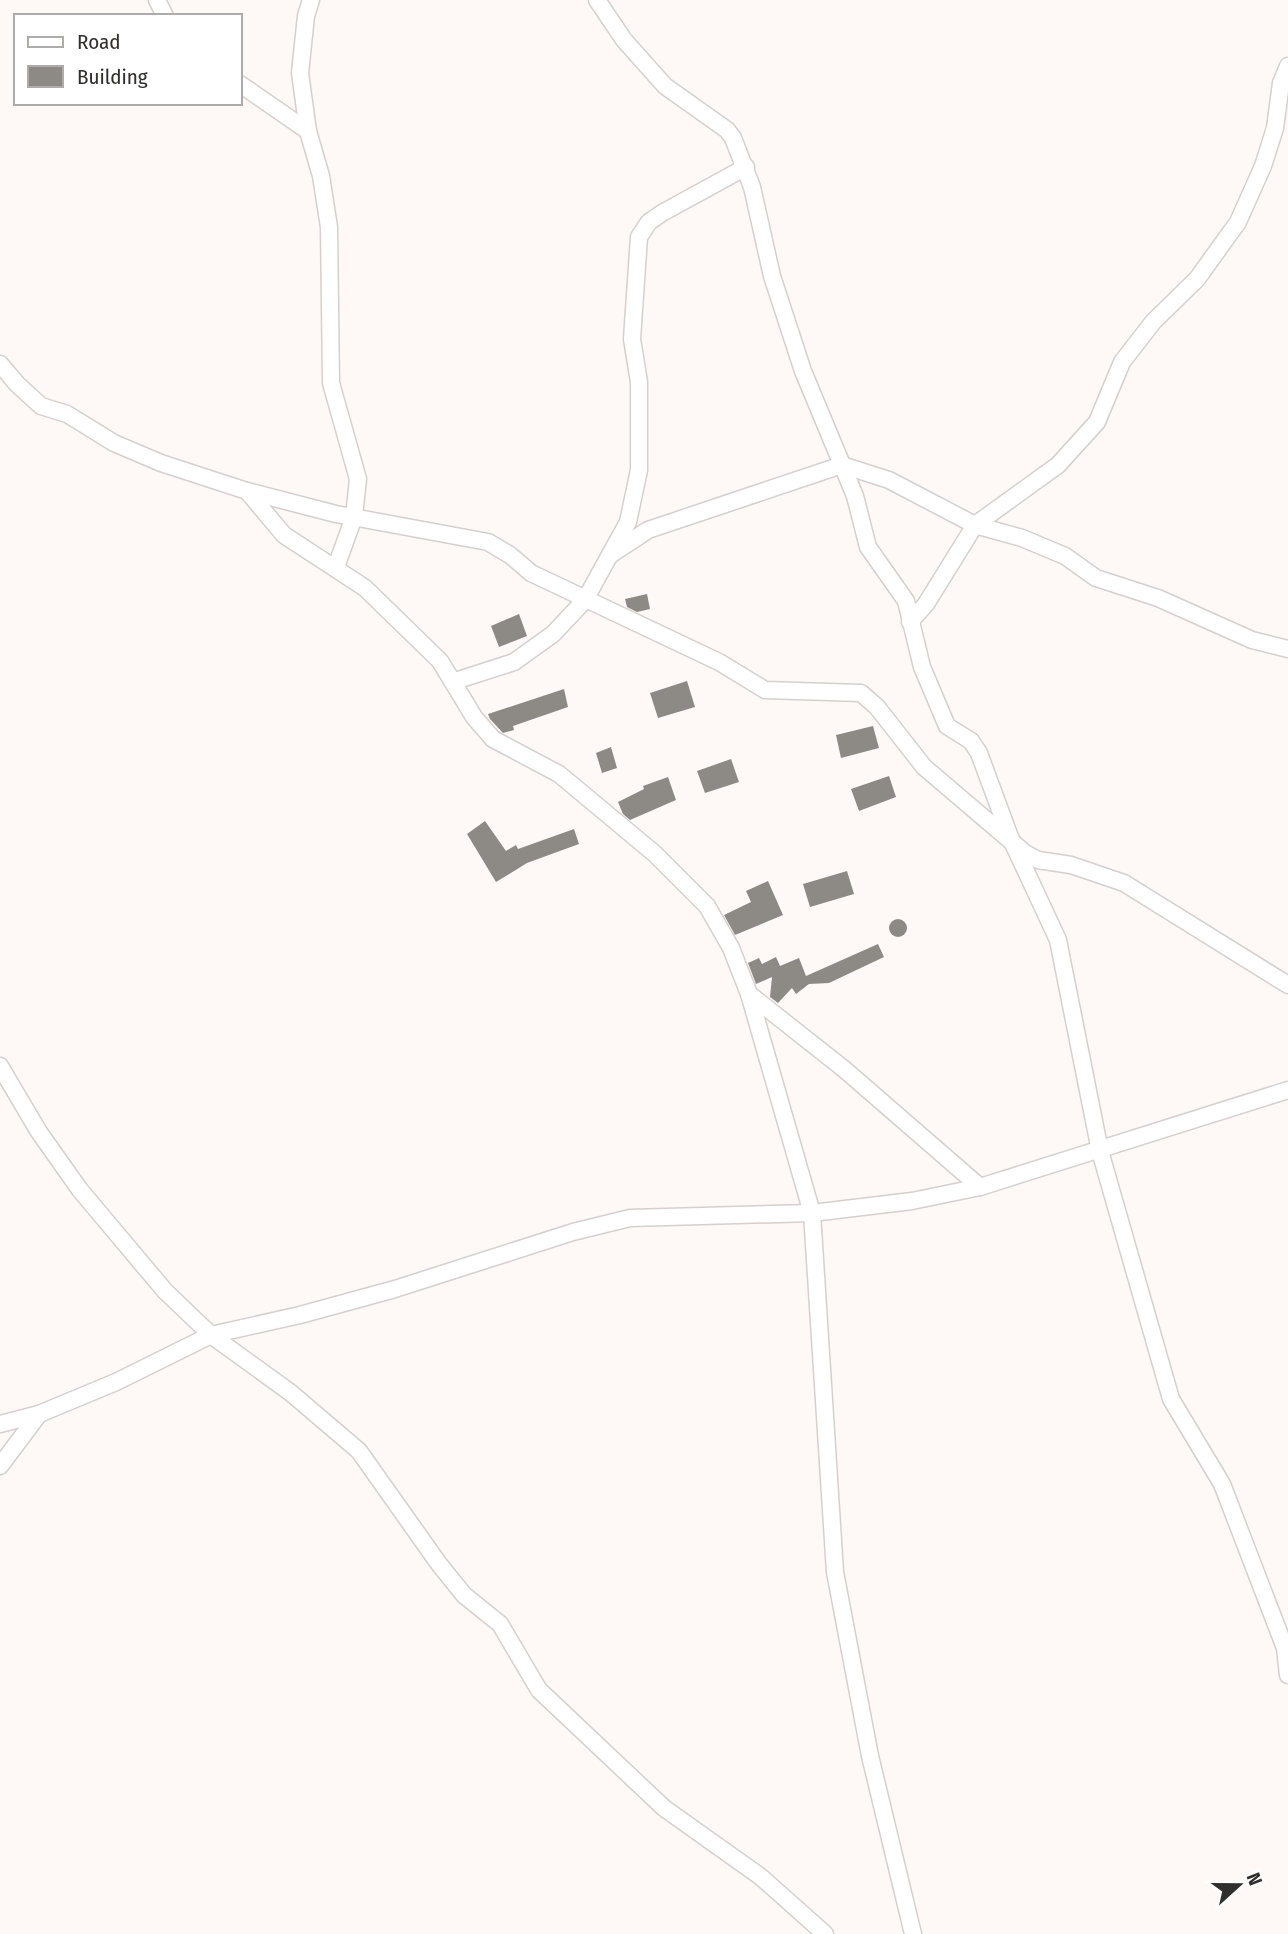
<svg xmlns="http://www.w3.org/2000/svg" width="1288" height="1934" viewBox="0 0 1288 1934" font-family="'Fira Sans Condensed',sans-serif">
<rect width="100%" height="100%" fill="#fef9f6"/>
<g fill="#8d8a86">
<polygon points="647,594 650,609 637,612 627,607 625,599"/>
<polygon points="519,614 527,636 499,647 491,626"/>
<polygon points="687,681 695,707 658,718 650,693"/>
<polygon points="564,689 568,707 513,726 514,730 503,733 490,719 488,714"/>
<polygon points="873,726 879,748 841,758 836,735"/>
<polygon points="611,747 617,768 602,773 596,753"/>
<polygon points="731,759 739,782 705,793 697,771"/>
<polygon points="889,776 896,797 859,811 851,789"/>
<polygon points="668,777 676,800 630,820 623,814 618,802 644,789 643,786"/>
<polygon points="485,821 506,851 516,845 518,849 574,829 579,844 527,863 496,882 467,834"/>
<polygon points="847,871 854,894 810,907 803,884"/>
<polygon points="768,881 783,915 735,935 724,915 751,902 746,891"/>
<circle cx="898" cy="928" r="9"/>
<polygon points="878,944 884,957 829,983 809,984 796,994 792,988 778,1003 770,997 772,977 756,984 748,963 759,958 762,964 776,957 780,966 799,958 806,976"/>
</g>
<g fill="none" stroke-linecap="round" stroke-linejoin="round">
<defs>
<g id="street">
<polyline points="157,0 165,16"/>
<polyline points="311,0 306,16 300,73 308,131 321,176 329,227 331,383 358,479 354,517 336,567"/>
<polyline points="597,0 624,40 665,86 727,130 733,138 752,187 772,276 803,371 855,496 868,547 906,601 922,667 947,726 971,741 979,753 1010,837 1058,940 1100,1151 1171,1399 1222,1484 1285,1648 1288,1675"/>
<polyline points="240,84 308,131"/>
<polyline points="0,364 17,384 41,406 67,414 114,443 161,463 247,491 336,514 488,542 510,555 531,573 719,662 765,690 861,693 877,707 924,767 1025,853 1038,860 1071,865 1124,883 1288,985"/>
<polyline points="247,491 284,535 365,588 440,661 474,717 493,739 559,774 655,854 707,906 731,948 749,994 812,1213 835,1572 870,1756 913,1934"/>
<polyline points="610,555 648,530 842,465 889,480 975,525 1022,538 1065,556 1096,578 1158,598 1252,640 1288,649"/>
<polyline points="910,622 926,604 975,525 1058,465 1097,422 1122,362 1153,322 1197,279 1238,222 1263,166 1275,128 1281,83 1288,66"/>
<polyline points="455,681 514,662 553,634 585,600 628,522 639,470 639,382 632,339 639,237 649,222 662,213 746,167"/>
<polyline points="749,994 844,1069 980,1187"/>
<polyline points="0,1066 39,1132 80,1190 165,1291 211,1335 291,1393 359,1451 439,1564 464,1595 500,1624 539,1690 664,1808 761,1877 825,1934"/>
<polyline points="0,1424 39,1414 116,1382 211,1335 300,1315 395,1289 573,1232 630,1218 812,1213 912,1201 980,1187 1288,1090"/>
<polyline points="0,1466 39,1414"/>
</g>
</defs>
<use href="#street" stroke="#d5d0cd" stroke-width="19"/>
<use href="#street" stroke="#fff" stroke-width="16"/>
</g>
<rect x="14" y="14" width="228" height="91" fill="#ffffff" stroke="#adacab" stroke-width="2"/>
<rect x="28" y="37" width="35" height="10" fill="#ffffff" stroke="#adacab" stroke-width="2"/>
<text x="77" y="49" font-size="21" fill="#312f2e">Road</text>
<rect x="28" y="66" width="35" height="21" fill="#8d8a86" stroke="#adacab" stroke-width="2"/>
<text x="77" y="84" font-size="21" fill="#312f2e">Building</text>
<g transform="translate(1239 1885) rotate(69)" stroke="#ffffff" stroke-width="5" paint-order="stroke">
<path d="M0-5L12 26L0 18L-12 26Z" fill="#312f2e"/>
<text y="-10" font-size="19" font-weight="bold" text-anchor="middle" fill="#312f2e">N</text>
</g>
</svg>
